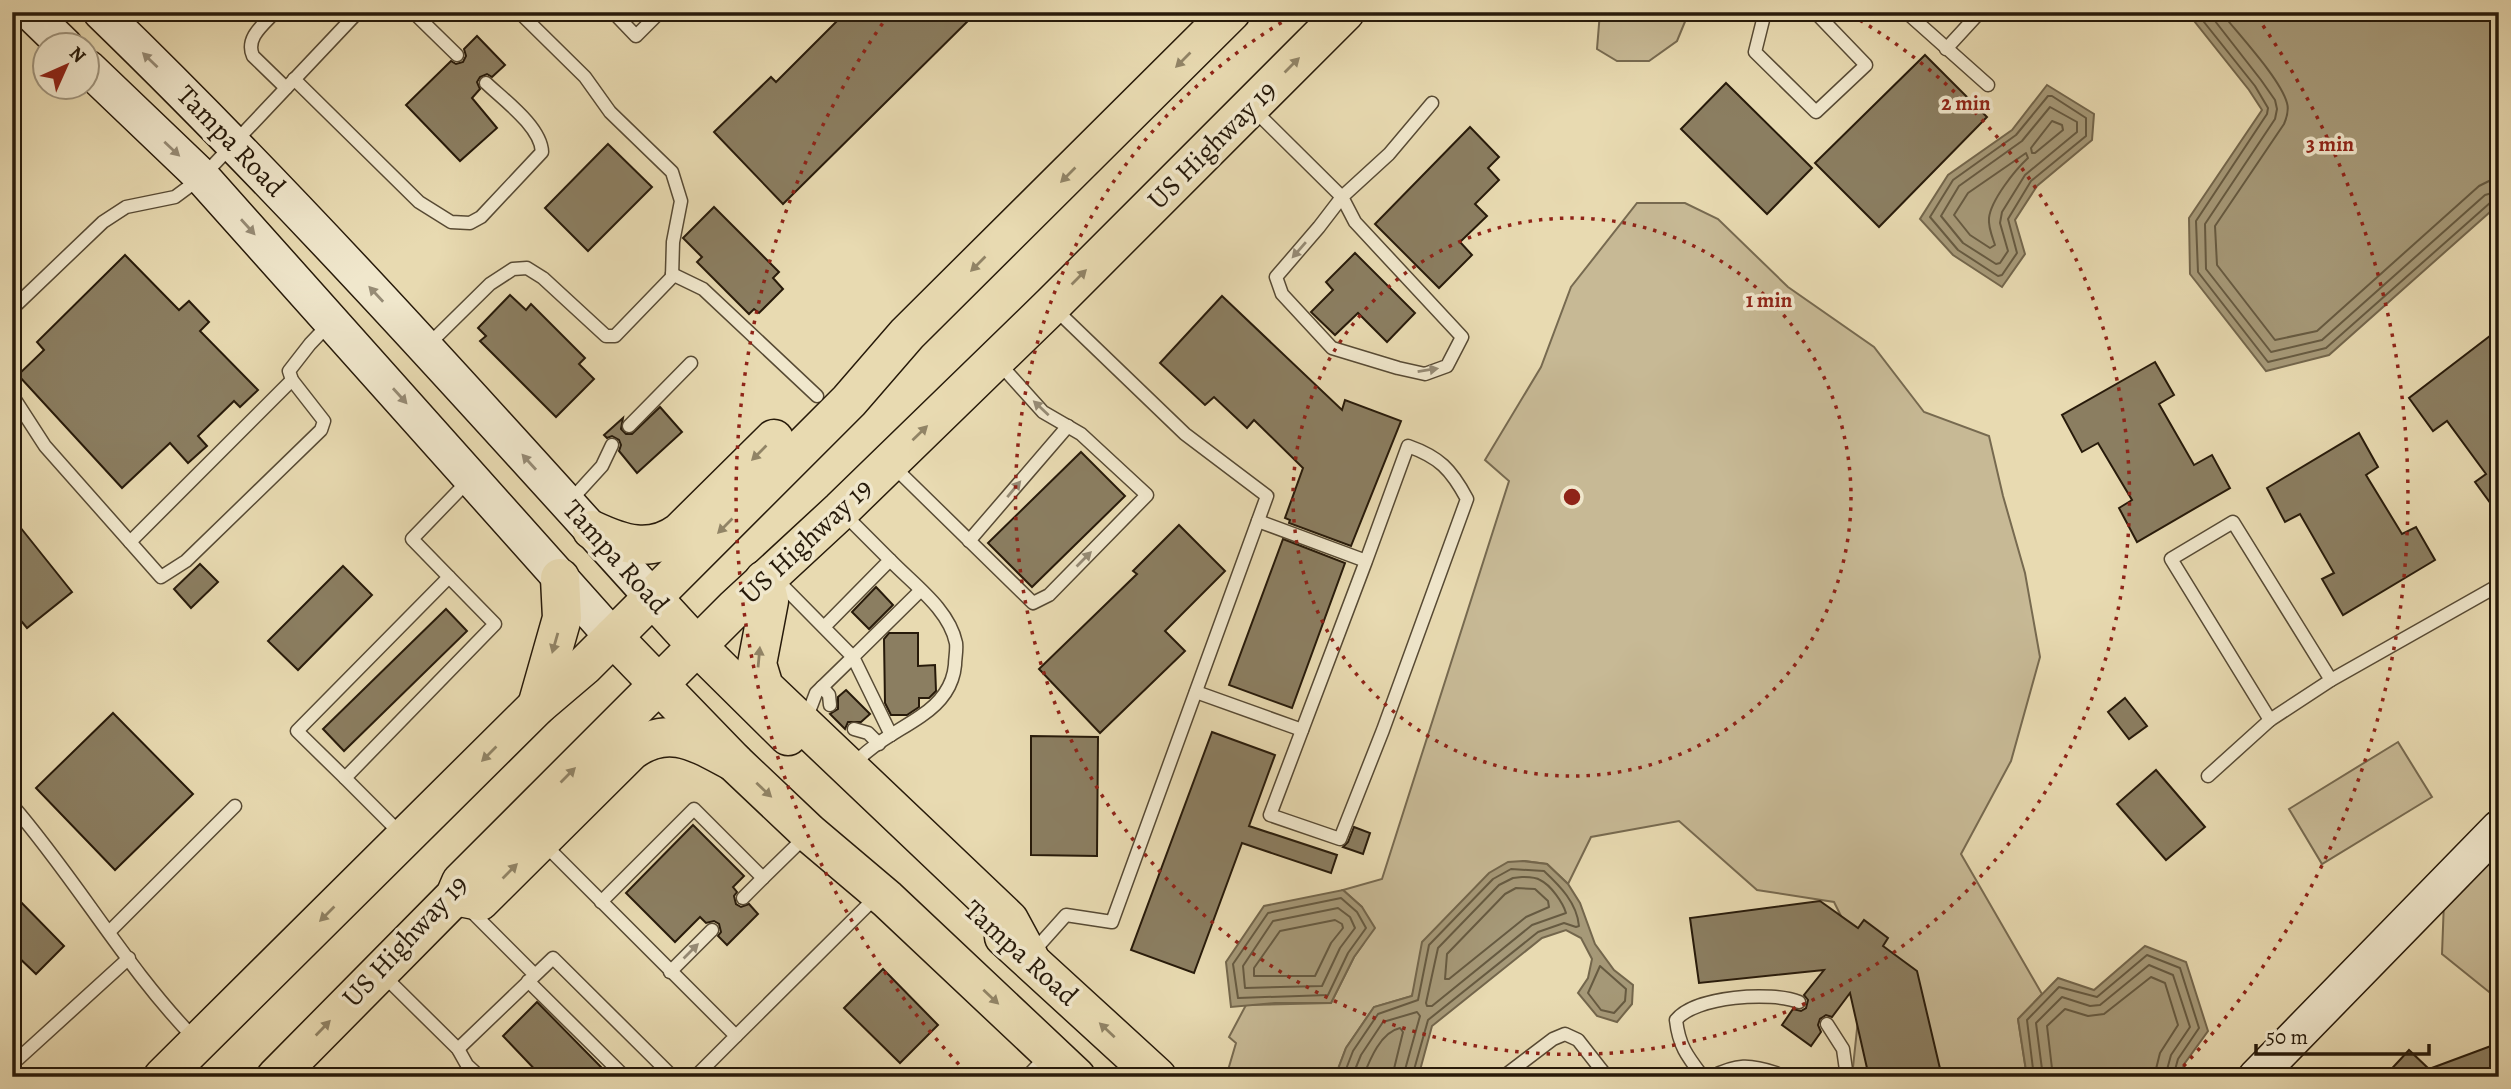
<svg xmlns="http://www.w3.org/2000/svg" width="2511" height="1089" viewBox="0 0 2511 1089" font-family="Alegreya,serif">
<rect width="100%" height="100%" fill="#e8dab1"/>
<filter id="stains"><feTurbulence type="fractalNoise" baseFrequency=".00286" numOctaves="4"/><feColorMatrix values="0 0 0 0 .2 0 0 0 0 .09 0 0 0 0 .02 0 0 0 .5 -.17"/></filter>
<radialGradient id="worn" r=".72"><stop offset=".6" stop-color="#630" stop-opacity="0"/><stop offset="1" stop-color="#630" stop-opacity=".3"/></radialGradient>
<g fill="#c7b995" stroke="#776a50" stroke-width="2">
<polygon points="1600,12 1689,12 1677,41 1649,61 1617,61 1597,49"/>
<polygon points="1637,203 1685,203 1718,219 1788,287 1874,347 1924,412 1989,436 2003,496 2025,573 2040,657 2011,761 1961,854 2042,994 2018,1019 2027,1077 1852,1077 1864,962 1834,902 1757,890 1679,821 1591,837 1568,884 1547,864 1523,861 1418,974 1412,996 1374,1007 1346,1048 1335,1077 1226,1077 1236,1043 1229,1037 1246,1005 1331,1003 1354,957 1364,943 1362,907 1343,890 1382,879 1509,481 1485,460 1541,367 1571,287"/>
<polygon points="2398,742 2432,797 2322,864 2289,809"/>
<polygon points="2499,845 2499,1000 2442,954 2444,901"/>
</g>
<g fill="#a69978" stroke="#73664c" stroke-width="2">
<polygon points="2187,12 2499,12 2499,204 2329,355 2266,371 2190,274 2189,218 2262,110 2249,90"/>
<polygon points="2047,85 2094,114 2092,140 2037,186 2015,220 2025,254 2002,287 1953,255 1920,219 1948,175 2012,130"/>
<polygon points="1523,861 1547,864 1568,884 1580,903 1595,944 1614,970 1633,985 1632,1004 1617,1022 1597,1016 1578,993 1588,978 1592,959 1581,938 1566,930 1542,938 1432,1026 1419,1074 1415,1077 1335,1077 1346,1048 1374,1007 1412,996 1422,942 1489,873 1508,862"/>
<polygon points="1343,890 1362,907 1375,928 1354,957 1331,1003 1275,1003 1231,1007 1226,962 1264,906"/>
<polygon points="2145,946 2186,962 2208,1031 2185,1063 2179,1077 2027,1077 2018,1019 2058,978 2094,990"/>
</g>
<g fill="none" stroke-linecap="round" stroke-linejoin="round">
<g stroke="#665a41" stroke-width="2">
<polyline points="2196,12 2255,86 2268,108 2267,114 2196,221 2198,272 2268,362 2326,348 2491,202 2499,200"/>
<polyline points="2208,12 2261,80 2275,100 2277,109 2275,119 2205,224 2206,269 2271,352 2322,340 2485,195 2499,191"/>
<path d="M2221,12C2238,34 2280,78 2287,103C2289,110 2287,117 2284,124L2215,226L2217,265L2275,340L2317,331L2479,186L2489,181L2499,180"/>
<polygon points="2048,96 2052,96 2086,118 2086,136 2031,181 2008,219 2017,253 2002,275 1998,276 1958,250 1930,217 1953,180 2016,135"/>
<polygon points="2050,107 2077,122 2077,132 2025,175 2002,212 2000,223 2008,251 2000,263 1996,264 1963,243 1941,216 1959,186 2022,141"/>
<polygon points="2052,121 2062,125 2063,130 2035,153 2032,153 2031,148"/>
<path d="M2026,153L2028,158C2015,170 1991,200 1989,218C1988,227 1992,236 1995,245L1990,248L1970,235L1954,215L1968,193Z"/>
<path d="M1522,877C1527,877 1536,877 1540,880C1551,885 1563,903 1566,913L1532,925L1432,1006H1427L1426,1003L1438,948L1499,885L1513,878Z"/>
<polygon points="1516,888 1535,889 1548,901 1549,907 1526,917 1449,979 1445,979 1447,954 1505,894"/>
<polygon points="1341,898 1357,912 1366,928 1348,953 1328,995 1238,998 1233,964 1268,913"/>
<polygon points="1338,908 1350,917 1355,928 1340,948 1322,986 1245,988 1243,966 1273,921"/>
<polygon points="1335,920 1342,924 1343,928 1331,943 1315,976 1254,976 1254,968 1280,931"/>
<polygon points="1600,966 1626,989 1625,1001 1614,1013 1601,1010 1588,993"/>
<path d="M1343,1077L1353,1051L1378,1014L1418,1000L1429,945L1493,879L1511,869L1544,871C1560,886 1577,903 1579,926L1576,927L1564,923L1538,932L1428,1020L1412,1077"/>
<polyline points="1352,1077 1361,1055 1383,1022 1417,1012 1420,1016 1403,1077"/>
<path d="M1363,1077C1370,1059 1381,1032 1400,1028L1403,1032L1392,1077"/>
<polyline points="2034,1077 2027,1020 2059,987 2097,997 2147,955 2180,968 2199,1028 2178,1059 2173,1077"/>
<polyline points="2043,1077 2036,1023 2062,997 2090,1006 2100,1005 2149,965 2173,975 2190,1027 2171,1055 2165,1077"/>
<polyline points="2053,1077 2047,1026 2065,1009 2088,1016 2104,1014 2151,977 2165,983 2178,1025 2160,1053 2154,1077"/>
</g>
</g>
<g fill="#8b7e61" stroke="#271a0a" stroke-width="2">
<polygon points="846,12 977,12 783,204 714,132 771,77 776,82"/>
<polygon points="477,36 505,65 492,77 487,74 480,77 477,82 480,89 472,98 497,128 460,161 406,105 451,61 456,64 463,62 466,56 464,49"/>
<polygon points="1925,55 1987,117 1879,227 1815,163"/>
<polygon points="1726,83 1812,168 1767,214 1681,129"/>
<polygon points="1470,127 1499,157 1488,168 1499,180 1475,204 1487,216 1460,242 1472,255 1439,288 1375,224"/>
<polygon points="608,144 652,187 588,251 545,208"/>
<polygon points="714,207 779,272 773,278 783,289 759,313 754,309 749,314 697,262 702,257 683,238"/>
<polygon points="1355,253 1415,313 1387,342 1358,313 1335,335 1311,312 1333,290 1326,282"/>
<polygon points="125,255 179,310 189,301 209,322 200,331 258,390 240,407 234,401 198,436 207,446 188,463 170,443 122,488 18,375 44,350 37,342"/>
<polygon points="510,295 526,310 531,304 585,358 579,364 594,379 556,417 480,341 486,336 478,328"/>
<polygon points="1222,296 1342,410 1345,400 1401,421 1351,546 1289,523 1290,520 1285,518 1303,468 1254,420 1247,428 1214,397 1205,405 1160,363"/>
<polygon points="2499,329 2499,515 2475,482 2486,474 2447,421 2433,431 2409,398"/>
<polygon points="2155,362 2174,395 2159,404 2194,465 2212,455 2230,488 2137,542 2119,508 2132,500 2098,443 2082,452 2062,415"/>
<polygon points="660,407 682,432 637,473 619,451 621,445 619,440 612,436 607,438 604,435 623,418 621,429 626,434 632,434"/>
<polygon points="2359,433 2378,467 2366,475 2402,534 2416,527 2435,560 2343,615 2322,579 2334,573 2300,514 2285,522 2267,488"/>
<polygon points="1081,452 1125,496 1032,587 988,543"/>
<polygon points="12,517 72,592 27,628 12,610"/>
<polygon points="1179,525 1225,571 1165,631 1185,651 1100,733 1039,669 1137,574 1133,571"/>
<polygon points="1283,539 1345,563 1292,708 1229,685"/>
<polygon points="200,564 218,582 191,608 174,589"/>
<polygon points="343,566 372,595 298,670 268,641"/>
<polygon points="876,587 893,605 869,629 852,612"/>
<polygon points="446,609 467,631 344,751 323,729"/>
<polygon points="889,633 918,633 918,666 935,665 936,691 929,698 919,698 919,707 907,715 891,715 885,703 884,639"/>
<polygon points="846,690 870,714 861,722 848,722 845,729 830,714 838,709 838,697"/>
<polygon points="2125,698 2147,726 2129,739 2108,712"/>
<polygon points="113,713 193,794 115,870 36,788"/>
<polygon points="1212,732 1275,755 1249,826 1337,855 1331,873 1242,843 1194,973 1131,950"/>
<polygon points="1031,736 1098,737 1097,856 1031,855"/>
<polygon points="2156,770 2205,827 2166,860 2117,804"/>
<polygon points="693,825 744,876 733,887 737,892 734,896 736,904 741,907 749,904 758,914 727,945 718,936 721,932 719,924 714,921 706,923 700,917 675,942 626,893"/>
<polygon points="1354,827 1370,833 1363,854 1343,847 1348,842"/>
<polygon points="12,893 64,946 36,974 12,951"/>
<polygon points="1820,901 1858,928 1864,920 1888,938 1883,946 1917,971 1942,1077 1869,1077 1850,993 1832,1017 1826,1015 1820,1019 1818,1025 1821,1032 1811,1046 1782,1025 1793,1009 1801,1011 1806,1008 1808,1000 1804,995 1824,970 1699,983 1690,918"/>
<polygon points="883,969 938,1025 900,1063 844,1008"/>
<polygon points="537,1002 601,1067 591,1077 542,1077 503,1036"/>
<polygon points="2499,1043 2499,1069 2479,1077 2384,1077 2409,1050 2429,1069"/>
</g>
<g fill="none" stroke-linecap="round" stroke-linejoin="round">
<defs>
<g id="lane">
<path d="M275,12C263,25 245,38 253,56L286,88"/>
<polyline points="413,12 457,55"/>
<polyline points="613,12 636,36 660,12"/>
<polyline points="1765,12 1755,52 1816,112 1866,65 1815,12"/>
<polyline points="1906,12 1988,85"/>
<polyline points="1946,49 1980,12"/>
<path d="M294,79L419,202L451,222L470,223L481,217L542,152C541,127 504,100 486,83"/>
<polyline points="1253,109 1342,197 1319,227 1276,277 1282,294 1332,348 1398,368 1425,374 1447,366 1462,337 1355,222 1342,197 1389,154 1432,103"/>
<polyline points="672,274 703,289 817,396"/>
<polyline points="12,309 103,222 126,207 175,197 202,177 358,12"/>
<polyline points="428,345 490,284 513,269 527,268 543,278 606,336 615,336 672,277 673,242 681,201 672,172 610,112 585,77 519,12"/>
<polyline points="12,395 45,446 161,577 186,561 321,430 324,421 292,380 289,371 310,344 330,323"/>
<polyline points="629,426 691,363"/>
<polyline points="892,465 1033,603 1049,595 1147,495 1081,434 1043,412 998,362"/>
<polyline points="570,501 602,466 612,445"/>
<path d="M1258,521L1366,561L1408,446C1439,457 1451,469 1467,499L1383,730L1340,839L1270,815L1366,561"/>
<polyline points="969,541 1068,426"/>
<polyline points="130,542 292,380"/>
<polyline points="776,579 853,657 816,693 808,714 803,719"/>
<polyline points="824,627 890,560 843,513"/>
<polyline points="822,687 829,695 830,705"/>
<polyline points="1196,692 1302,730"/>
<polyline points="2270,720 2171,559 2233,522 2331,680"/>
<polyline points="854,729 868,733 879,744"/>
<polyline points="891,735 853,657 920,591"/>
<path d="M852,767C869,745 898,732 921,716C939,704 953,687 955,665C955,658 957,650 956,643C949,609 913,584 890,560"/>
<polyline points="2208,776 2270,720 2331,680 2499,585"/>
<polyline points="345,778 297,731 449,577 412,539 469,480"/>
<path d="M12,805C77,880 126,968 195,1039"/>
<polyline points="402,835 345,778 495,624 449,577"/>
<polyline points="544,844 736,1036 695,1077"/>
<polyline points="743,898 763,878"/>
<polyline points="601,902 694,809 763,878 807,835"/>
<polyline points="468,908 534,974"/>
<polyline points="109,932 235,806"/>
<polyline points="1032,953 1066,915 1112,922 1267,496 1185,434 1054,308"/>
<polyline points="670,972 712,930"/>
<polyline points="382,974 458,1049 467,1065 480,1077"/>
<polyline points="528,981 625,1077"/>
<polyline points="1827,1024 1843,1049 1847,1077"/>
<polyline points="736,1036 877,896"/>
<polyline points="458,1049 553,958 673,1077"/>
<polyline points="12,1053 18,1059 129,958"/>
<polyline points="1503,1077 1553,1039 1565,1034 1578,1040 1607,1077"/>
<path d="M1703,1077C1687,1056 1679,1046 1676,1020C1695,996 1772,991 1799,1002"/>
<path d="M1711,1077C1737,1064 1749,1064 1776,1073L1777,1077"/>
</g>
<polyline id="street" points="1035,1077 1055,1056"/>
<g id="secondary">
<polyline points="30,12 65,46"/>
<path d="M101,12C294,199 473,399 653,598"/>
<polyline points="88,68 202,177 613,637"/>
<polyline points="2256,1077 2499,828"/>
</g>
<g id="primary">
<polyline points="653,598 697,646 788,736"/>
<polyline points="613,637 734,762 809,833 887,899 1076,1077"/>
<polyline points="1004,937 1157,1077"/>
</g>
<g id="highway">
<path d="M592,530C622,544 650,554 680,532L774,439"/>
<polyline points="764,580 769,601 757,664 764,687 1009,920 1029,957"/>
<polyline points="537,706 562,618 560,578"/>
<path d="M455,896L480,901L631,751C669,723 698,743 734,762"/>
<polyline points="163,1077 537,706 584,666 849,401 907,334 1231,12"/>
<polyline points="276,1077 455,896 461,882 735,608 841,510 1052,305 1345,12"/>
</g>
</defs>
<use href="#lane" stroke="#574a34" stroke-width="15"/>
<use href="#street" stroke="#574a34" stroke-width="27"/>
<use href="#secondary" stroke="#271a0a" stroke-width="38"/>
<use href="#primary" stroke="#271a0a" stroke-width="41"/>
<use href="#highway" stroke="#271a0a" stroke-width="41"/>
<use href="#lane" stroke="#f0e7cc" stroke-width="12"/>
<use href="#street" stroke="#f0e7cc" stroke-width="24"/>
<use href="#secondary" stroke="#f0e7cc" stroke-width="35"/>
<use href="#primary" stroke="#e8dab1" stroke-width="38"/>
<use href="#highway" stroke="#e8dab1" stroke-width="38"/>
</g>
<defs><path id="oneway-solid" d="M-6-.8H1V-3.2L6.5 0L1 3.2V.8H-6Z" transform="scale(1.75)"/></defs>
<g fill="#968b75">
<use href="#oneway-solid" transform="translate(150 60) rotate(-136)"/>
<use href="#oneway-solid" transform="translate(172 149) rotate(43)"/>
<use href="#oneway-solid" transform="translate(248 227) rotate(48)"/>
<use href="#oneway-solid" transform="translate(1299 250) rotate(131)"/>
<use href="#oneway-solid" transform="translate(376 294) rotate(-133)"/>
<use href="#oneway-solid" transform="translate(1428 370) rotate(-9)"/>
<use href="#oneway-solid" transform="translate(400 396) rotate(48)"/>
<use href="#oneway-solid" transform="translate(1041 408) rotate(-137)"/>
<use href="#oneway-solid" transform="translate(529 462) rotate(-132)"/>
<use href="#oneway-solid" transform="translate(1014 489) rotate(-50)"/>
<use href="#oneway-solid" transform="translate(1084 559) rotate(-45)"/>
<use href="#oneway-solid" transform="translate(691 951) rotate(-45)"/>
</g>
<g fill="#918466">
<use href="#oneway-solid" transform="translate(1183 60) rotate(135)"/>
<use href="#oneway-solid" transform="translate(1292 65) rotate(-45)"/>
<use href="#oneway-solid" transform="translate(1068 175) rotate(135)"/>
<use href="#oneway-solid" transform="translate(978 264) rotate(135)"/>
<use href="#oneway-solid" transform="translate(1079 277) rotate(-45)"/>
<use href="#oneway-solid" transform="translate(920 433) rotate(-44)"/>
<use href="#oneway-solid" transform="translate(759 453) rotate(135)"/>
<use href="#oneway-solid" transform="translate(725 526) rotate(135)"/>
<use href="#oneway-solid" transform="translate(555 643) rotate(106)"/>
<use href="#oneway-solid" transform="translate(759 657) rotate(-85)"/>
<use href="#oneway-solid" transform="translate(489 754) rotate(135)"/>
<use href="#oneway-solid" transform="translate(568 775) rotate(-45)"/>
<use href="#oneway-solid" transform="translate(764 790) rotate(43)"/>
<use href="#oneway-solid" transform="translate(510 871) rotate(-45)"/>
<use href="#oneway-solid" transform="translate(327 914) rotate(135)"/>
<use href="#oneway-solid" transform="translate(991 997) rotate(43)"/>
<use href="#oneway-solid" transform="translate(323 1028) rotate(-46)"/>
<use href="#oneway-solid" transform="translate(1107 1030) rotate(-137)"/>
</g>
<g fill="none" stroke="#8f2418" stroke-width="3.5" stroke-dasharray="3.5 7">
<circle cx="1572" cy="497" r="279"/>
<path d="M1851 15A557 557 0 1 1 1294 15"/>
<path d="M966 1072A836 836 0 0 1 887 17M2257 17A836 836 0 0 1 2178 1072"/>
</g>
<g text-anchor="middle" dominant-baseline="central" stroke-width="7" stroke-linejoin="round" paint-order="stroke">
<g font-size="28" fill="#271a0a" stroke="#f0e7cc">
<text transform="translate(231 141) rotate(46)">Tampa Road</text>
<text transform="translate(1212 145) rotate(-45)">US Highway 19</text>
<text transform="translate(806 541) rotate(-43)">US Highway 19</text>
<text transform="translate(616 557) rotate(48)">Tampa Road</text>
<text transform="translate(405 941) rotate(-47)">US Highway 19</text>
<text transform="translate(1021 953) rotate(42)">Tampa Road</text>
</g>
</g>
<circle cx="1572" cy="497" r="10" fill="#8f2418" stroke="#f0e7cc" stroke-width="3.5"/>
<g font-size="21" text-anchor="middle" font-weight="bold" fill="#8f2418" stroke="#f0e7cc" stroke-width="7" stroke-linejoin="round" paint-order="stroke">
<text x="1966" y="110">2 min</text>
<text x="2330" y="151">3 min</text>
<text x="1769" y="307">1 min</text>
</g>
<rect width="2511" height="1089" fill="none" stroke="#e8dab1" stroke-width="42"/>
<rect x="14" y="14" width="2483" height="1061" fill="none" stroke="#271a0a" stroke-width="3.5"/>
<rect x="21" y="21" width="2469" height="1047" fill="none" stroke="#271a0a" stroke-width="2"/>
<g transform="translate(66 66) rotate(45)"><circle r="33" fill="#f0e7cc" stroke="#a0957e" stroke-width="2"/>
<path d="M0-5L12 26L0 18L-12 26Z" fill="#8f2418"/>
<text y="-10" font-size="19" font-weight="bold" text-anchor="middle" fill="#271a0a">N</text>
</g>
<path d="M2256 1044v10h173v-10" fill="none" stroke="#271a0a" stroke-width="3.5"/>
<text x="2266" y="1044" font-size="21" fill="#271a0a" stroke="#f0e7cc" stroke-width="5" paint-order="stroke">50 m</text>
<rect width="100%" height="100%" filter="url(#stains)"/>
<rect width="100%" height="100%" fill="url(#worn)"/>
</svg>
